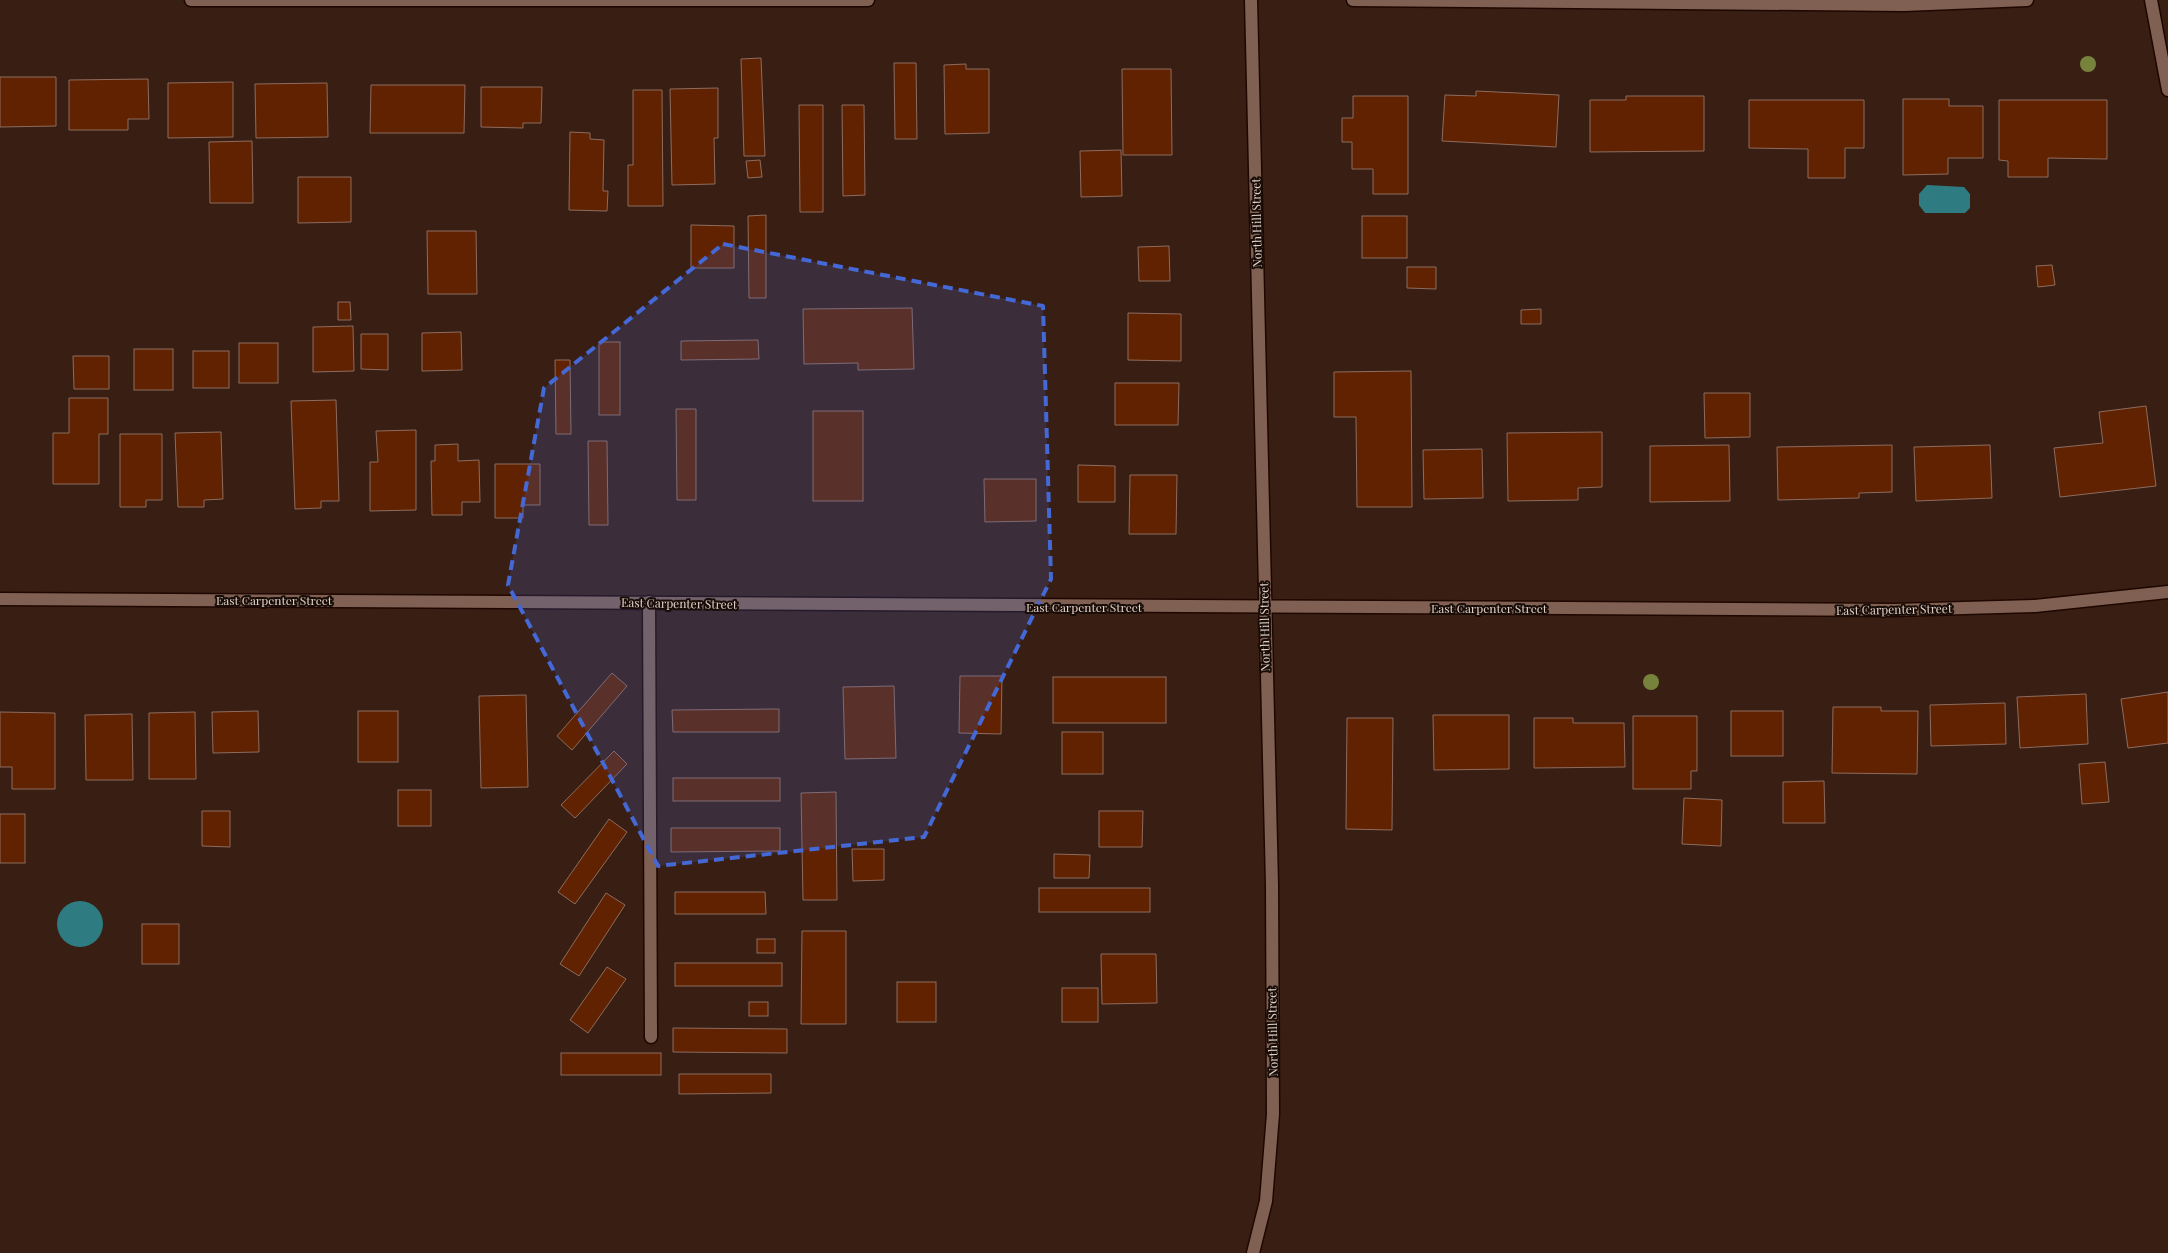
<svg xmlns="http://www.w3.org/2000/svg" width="2168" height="1253" viewBox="0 0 2168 1253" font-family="'Playfair Display',serif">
<rect width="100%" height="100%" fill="#391f13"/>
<g fill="#2e7b82">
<polygon points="1927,185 1964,187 1970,194 1970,208 1965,213 1925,213 1919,205 1919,194"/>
<circle cx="80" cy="924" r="23"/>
</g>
<g fill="#602200" stroke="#8d6c5e">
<polygon points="761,58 765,156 744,156 741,59"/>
<polygon points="894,63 916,63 917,139 895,139"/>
<polygon points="966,64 966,69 989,69 989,133 945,134 944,65"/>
<polygon points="1122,69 1171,69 1172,155 1123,155"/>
<polygon points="0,77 56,77 56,126 0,127"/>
<polygon points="148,79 149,119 128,119 128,130 69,130 69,80"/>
<polygon points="233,82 233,137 168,138 168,83"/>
<polygon points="327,83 328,137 256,138 255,84"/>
<polygon points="371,85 465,85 464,133 370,133"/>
<polygon points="481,87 542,87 541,123 523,123 523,128 481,127"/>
<polygon points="718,88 718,138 714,138 715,184 672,185 670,89"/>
<polygon points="633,90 662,90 663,206 628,206 628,165 633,165"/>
<polygon points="1476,91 1559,95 1556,147 1442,141 1445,95 1476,96"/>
<polygon points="1353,96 1408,96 1408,194 1373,194 1373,169 1352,169 1352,142 1342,142 1342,118 1353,118"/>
<polygon points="1626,96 1704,96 1704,151 1590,152 1590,100 1626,100"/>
<polygon points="1903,99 1949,99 1949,106 1983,106 1983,158 1948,158 1948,174 1903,175"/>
<polygon points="1749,100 1864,100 1864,148 1845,148 1845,178 1808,178 1808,149 1749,148"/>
<polygon points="1999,100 2107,100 2107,159 2048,158 2048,177 2008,177 2008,161 1999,160"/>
<polygon points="799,105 823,105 823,212 800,212"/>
<polygon points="842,105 864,105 865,195 843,196"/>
<polygon points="570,132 590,133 590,139 604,140 603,191 608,191 607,211 569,210"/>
<polygon points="252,141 253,203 210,203 209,142"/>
<polygon points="1121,150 1122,196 1081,197 1080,151"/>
<polygon points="760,160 762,177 748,178 746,161"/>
<polygon points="298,177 351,177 351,222 298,223"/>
<polygon points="766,215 766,298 749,298 748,216"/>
<rect x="1362" y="216" width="45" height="42"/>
<polygon points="691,225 734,226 734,268 691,268"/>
<polygon points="427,231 476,231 477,294 428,294"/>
<polygon points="1169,246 1170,281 1139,281 1138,247"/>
<polygon points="2052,265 2055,285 2038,287 2036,266"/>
<polygon points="1407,267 1436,267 1436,289 1407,288"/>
<polygon points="338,302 350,302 351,320 338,320"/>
<polygon points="912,308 914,369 858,370 858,363 804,364 803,309"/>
<polygon points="1541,309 1541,324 1521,324 1521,310"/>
<polygon points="1128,313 1181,314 1181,361 1128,360"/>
<polygon points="353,326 354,371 313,372 313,327"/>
<polygon points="461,332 462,370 422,371 422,333"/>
<polygon points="361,334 388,334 388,370 361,369"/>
<polygon points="758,340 759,359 681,360 681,341"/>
<rect x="599" y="342" width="21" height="73"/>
<rect x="239" y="343" width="39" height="40"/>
<rect x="134" y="349" width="39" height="41"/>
<rect x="193" y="351" width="36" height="37"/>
<polygon points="73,356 109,356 109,389 74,389"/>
<polygon points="555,360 570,360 571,434 556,434"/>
<polygon points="1411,371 1412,507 1357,507 1356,417 1334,417 1334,372"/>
<polygon points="1115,383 1179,383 1178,425 1115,425"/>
<polygon points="1704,393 1750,393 1750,437 1705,438"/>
<polygon points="69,398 108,398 108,434 99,434 99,484 53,484 53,433 69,433"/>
<polygon points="336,400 339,501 321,501 321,508 295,509 291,401"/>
<polygon points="2146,406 2156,486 2060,497 2054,448 2103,443 2099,412"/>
<polygon points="676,409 696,409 696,500 677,500"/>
<rect x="813" y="411" width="50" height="90"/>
<polygon points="416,430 416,510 370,511 370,462 378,462 376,431"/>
<polygon points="221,432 223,499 204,500 204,507 178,507 175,433"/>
<polygon points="1602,432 1602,487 1578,488 1578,500 1508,501 1507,433"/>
<polygon points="120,434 162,434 162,500 146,500 146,507 120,507"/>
<polygon points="588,441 607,441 608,525 589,525"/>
<polygon points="458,444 458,461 479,460 480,502 462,502 462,515 432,515 431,461 435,461 435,445"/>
<polygon points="1729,445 1730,501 1650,502 1650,446"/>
<polygon points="1892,445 1892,492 1859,493 1859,498 1778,500 1777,447"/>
<polygon points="1990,445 1992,498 1916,501 1914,447"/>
<polygon points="1482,449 1483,498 1424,499 1423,450"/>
<polygon points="495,464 540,464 540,505 523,505 523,518 495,518"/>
<polygon points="1078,465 1115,466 1115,502 1078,502"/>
<polygon points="1130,475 1177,475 1176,534 1129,534"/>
<polygon points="984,479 1036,479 1036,521 985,522"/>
<polygon points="612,673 627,686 572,750 557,736"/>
<polygon points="960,676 1002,676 1001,734 959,733"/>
<rect x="1053" y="677" width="113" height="46"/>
<polygon points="894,686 896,758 845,759 843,687"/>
<polygon points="2168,692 2168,743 2128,748 2121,699"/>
<polygon points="2086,694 2088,744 2020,748 2017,697"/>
<polygon points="526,695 528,787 481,788 479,696"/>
<polygon points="2005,703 2006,744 1931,746 1930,705"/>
<polygon points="1833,707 1881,707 1881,711 1918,711 1917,774 1832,773"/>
<polygon points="779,709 779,732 673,732 672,710"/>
<polygon points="258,711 259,752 213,753 212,712"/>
<rect x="358" y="711" width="40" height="51"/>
<rect x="1731" y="711" width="52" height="45"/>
<polygon points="0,712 55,713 55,789 12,789 12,767 0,767"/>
<polygon points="195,712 196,779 149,779 149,713"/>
<polygon points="132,714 133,780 86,780 85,715"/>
<polygon points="1433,715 1509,715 1509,769 1434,770"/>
<polygon points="1633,716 1697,716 1697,771 1691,771 1691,789 1633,789"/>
<polygon points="1347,718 1393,718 1392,830 1346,829"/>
<polygon points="1534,718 1573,718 1573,723 1624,723 1625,767 1534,768"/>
<rect x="1062" y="732" width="41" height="42"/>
<polygon points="614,751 627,764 575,818 561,805"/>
<polygon points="2105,762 2109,802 2082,804 2079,764"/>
<rect x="673" y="778" width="107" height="23"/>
<polygon points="1824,781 1825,823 1783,823 1783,782"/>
<rect x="398" y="790" width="33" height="36"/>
<polygon points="836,792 837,900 803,900 801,793"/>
<polygon points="1684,798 1722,800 1721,846 1682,844"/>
<polygon points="202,811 230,811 230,847 202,846"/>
<polygon points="1099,811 1143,811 1142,847 1099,847"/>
<rect x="0" y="814" width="25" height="49"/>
<polygon points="609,819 627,832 575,904 558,892"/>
<polygon points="671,828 780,828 780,851 671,852"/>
<polygon points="852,849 884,849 884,880 853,881"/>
<polygon points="1054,854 1090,855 1089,878 1054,878"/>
<rect x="1039" y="888" width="111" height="24"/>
<polygon points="675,892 765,892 766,914 675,914"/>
<polygon points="606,893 625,905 579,976 560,964"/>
<rect x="142" y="924" width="37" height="40"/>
<polygon points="802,931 846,931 846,1024 801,1024"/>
<rect x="757" y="939" width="18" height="14"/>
<polygon points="1101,954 1156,954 1157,1003 1102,1004"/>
<rect x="675" y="963" width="107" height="23"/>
<polygon points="607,967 626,979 588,1033 570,1020"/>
<rect x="897" y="982" width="39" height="40"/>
<rect x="1062" y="988" width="36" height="34"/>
<rect x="749" y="1002" width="19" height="14"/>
<polygon points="673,1028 787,1029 787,1053 673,1052"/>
<rect x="561" y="1053" width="100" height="22"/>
<polygon points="679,1074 771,1074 771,1093 679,1094"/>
</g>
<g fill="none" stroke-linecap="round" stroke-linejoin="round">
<defs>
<polyline id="service" points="649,602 651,1037"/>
<g id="minor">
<polyline points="191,0 868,0"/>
<polyline points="1251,0 1272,885 1273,1114 1266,1201 1253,1253"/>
<polyline points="1353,0 1904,5 2027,0"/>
<polyline points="2151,0 2168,90"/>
<polyline points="0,599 1894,610 2035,606 2168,592"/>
</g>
</defs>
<use href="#service" stroke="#1f0701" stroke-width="15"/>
<use href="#minor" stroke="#1f0701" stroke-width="15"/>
<use href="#service" stroke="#7f6052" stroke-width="12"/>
<use href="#minor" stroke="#7f6052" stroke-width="12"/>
</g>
<g fill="#77833c">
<circle cx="2088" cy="64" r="8"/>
<circle cx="1651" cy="682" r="8"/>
</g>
<path fill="#4468d5" fill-opacity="0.2" stroke="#4468d5" stroke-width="4" stroke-dasharray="10 6" stroke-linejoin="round" d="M723,244L1043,306L1051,579L924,837L658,866L508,585L544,388Z"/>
<g text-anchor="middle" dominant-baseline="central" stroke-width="4" stroke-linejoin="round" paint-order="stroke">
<g font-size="12" fill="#e2d0c8" stroke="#180c07">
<text transform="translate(1256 223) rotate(-91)">North Hill Street</text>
<text x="274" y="600">East Carpenter Street</text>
<text transform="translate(679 603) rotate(1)">East Carpenter Street</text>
<text x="1084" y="607">East Carpenter Street</text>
<text x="1489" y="608">East Carpenter Street</text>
<text transform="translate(1894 609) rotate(-1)">East Carpenter Street</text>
<text transform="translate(1264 627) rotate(-91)">North Hill Street</text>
<text transform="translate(1272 1032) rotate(-91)">North Hill Street</text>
</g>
</g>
</svg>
